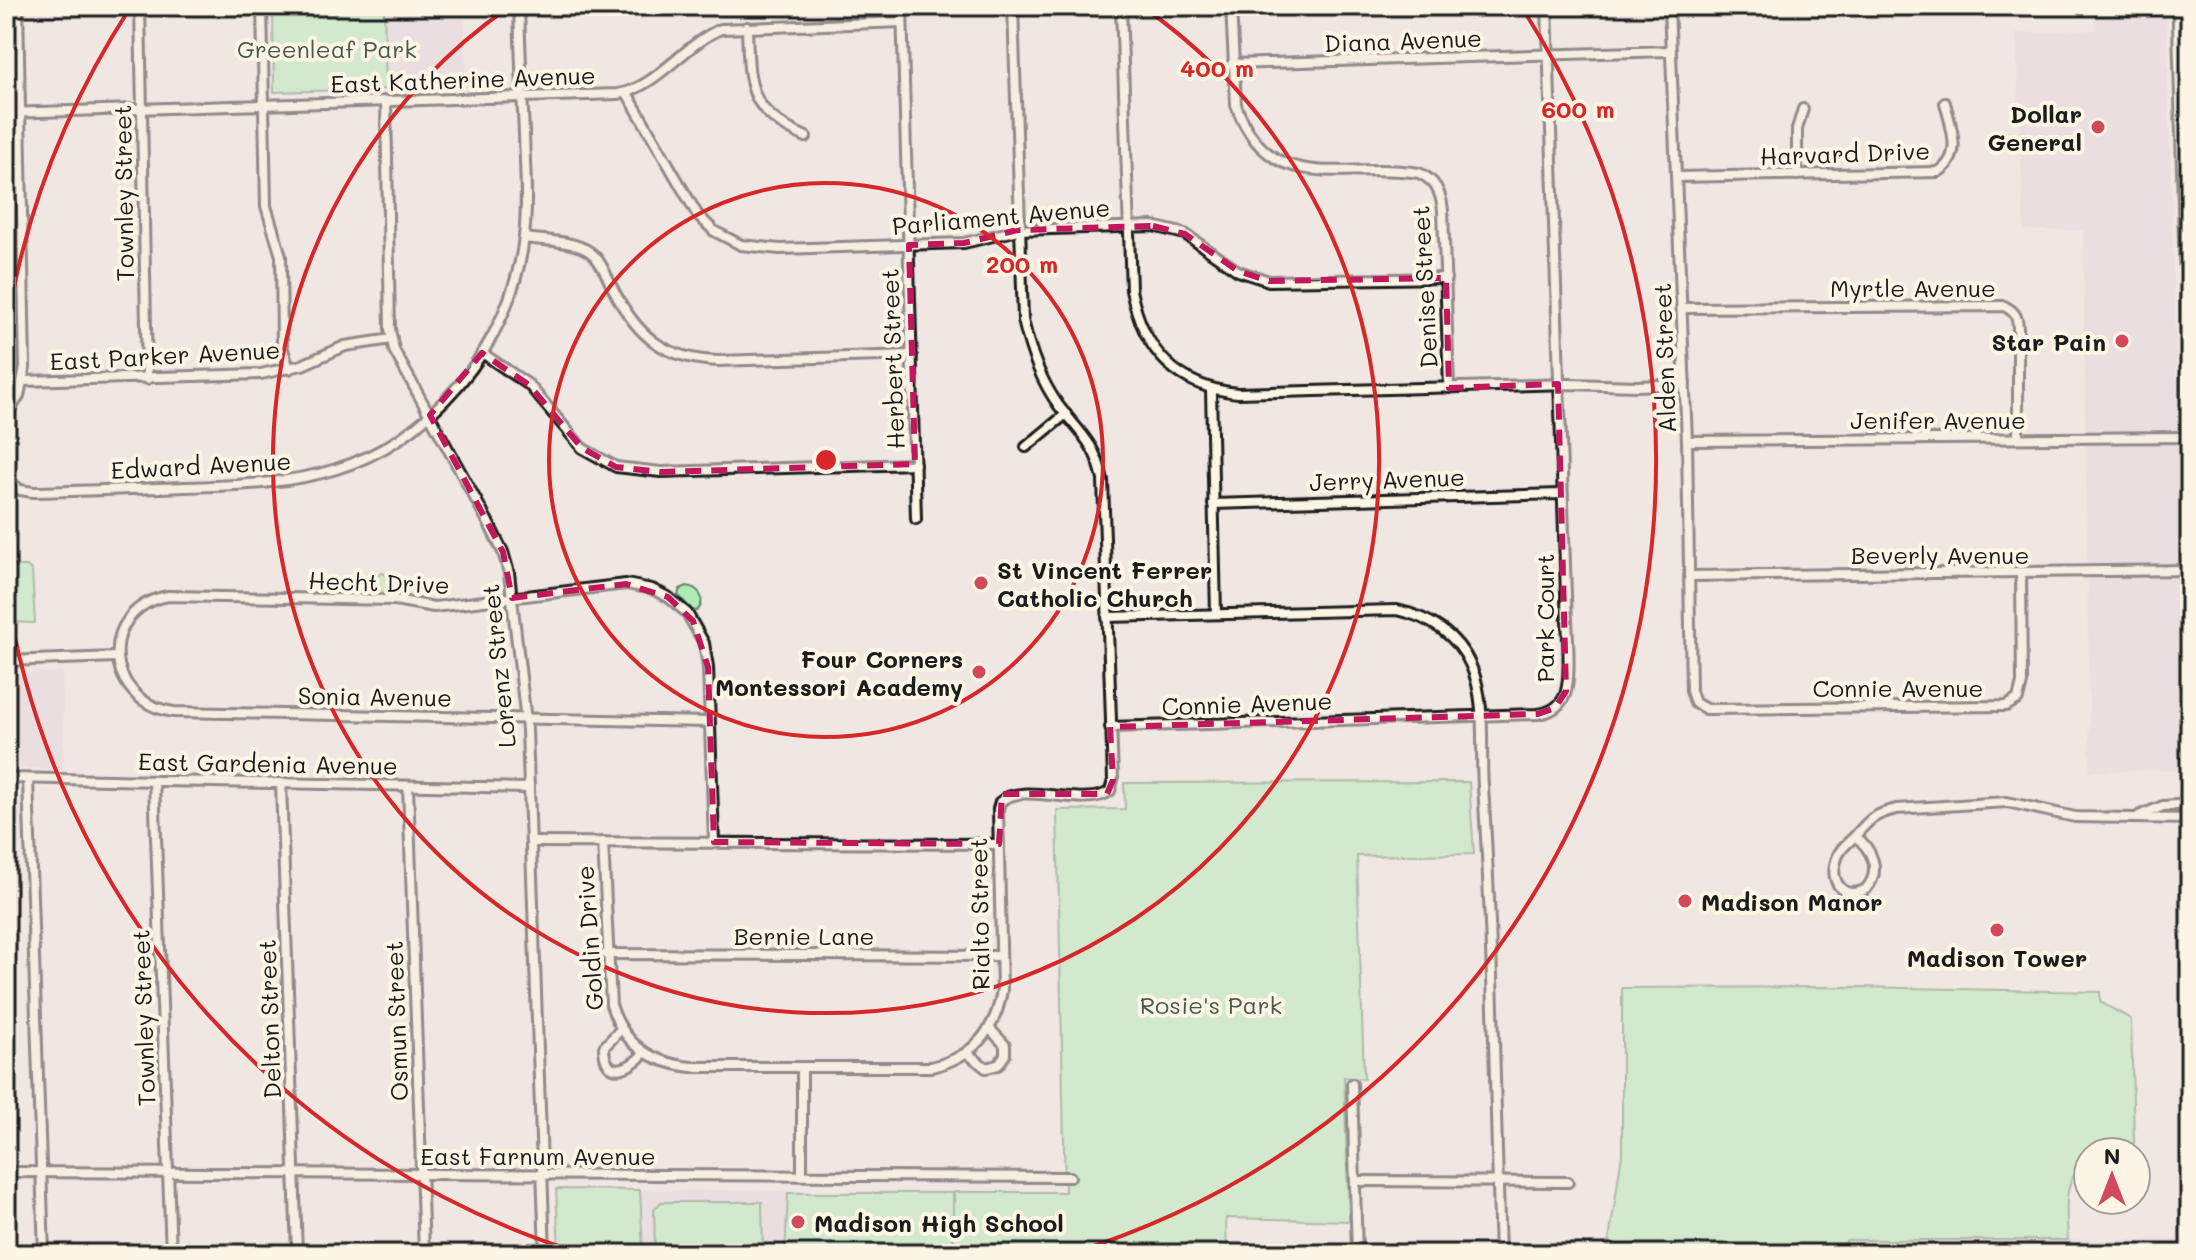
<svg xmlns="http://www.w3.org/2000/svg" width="2196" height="1260" viewBox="0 0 2196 1260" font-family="Mali,sans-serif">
<rect width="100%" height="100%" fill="#f0e6e2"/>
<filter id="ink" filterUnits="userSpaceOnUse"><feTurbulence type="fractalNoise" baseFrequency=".0125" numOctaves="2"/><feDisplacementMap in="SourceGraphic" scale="16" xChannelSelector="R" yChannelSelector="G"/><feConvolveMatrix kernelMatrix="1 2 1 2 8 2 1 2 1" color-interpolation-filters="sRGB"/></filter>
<g filter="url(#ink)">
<g fill="#e2d4df">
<polygon points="384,6 464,6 467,87 386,89"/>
<polygon points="2095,6 2166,6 2187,770 2090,771 2083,230 2024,230 2016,34 2095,30"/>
<polygon points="62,672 64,769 6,767 6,674"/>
<polygon points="640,1190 954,1192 954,1254 559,1254 643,1253"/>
<polygon points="1845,1240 2184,1240 2184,1254 1846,1254"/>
</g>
<g fill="#adedb5" stroke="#648468" stroke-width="2">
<polygon points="273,6 384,6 386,89 274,92"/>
<polygon points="8,566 27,566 32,571 35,623 6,622"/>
<polygon points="382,573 396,580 400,589 397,593 368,592 370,580"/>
<path d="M687,586C701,588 706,601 697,611L692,610L678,595L680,589Z"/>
<polygon points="1469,782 1474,854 1357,856 1364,1079 1344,1077 1349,1221 1226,1218 1227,1254 954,1254 954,1192 1065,1192 1057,810 1125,809 1124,783"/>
<path d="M1855,987L2100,992V1002L2131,1019L2134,1143L2114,1152H2088V1163C2060,1177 2067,1214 2068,1240H1846V1254H1607L1622,1154V988Z"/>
<polygon points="556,1189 640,1190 643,1253 559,1252"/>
<polygon points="788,1193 953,1193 953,1254 785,1254"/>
<polygon points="661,1202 762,1202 763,1254 655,1254 654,1210"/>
</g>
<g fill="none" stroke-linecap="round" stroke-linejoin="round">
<defs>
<g id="minor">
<polyline points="140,6 147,379"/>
<polyline points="262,6 266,206 281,256 282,346 289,369"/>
<polyline points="902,6 916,519"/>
<path d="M1121,6L1131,290C1143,350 1176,387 1238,393L1569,384L1637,386L1685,384"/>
<path d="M1231,6L1236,105C1270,200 1346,160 1419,173C1435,180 1441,192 1443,210L1449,388"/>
<polyline points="1669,6 1687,441 1691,691 1695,703 1706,709 2006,706 2018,699 2022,683 2021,573"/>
<path d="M747,27C749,86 747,111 806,137"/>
<polyline points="1232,64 1671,51"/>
<polyline points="627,93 697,214 714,231 741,245 780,249 964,243 1018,230 1153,226 1185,234 1238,271 1269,281 1446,278"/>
<polyline points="386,102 390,329 394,350 487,520 503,552 509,573 527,730 545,1254"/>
<path d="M6,113L618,94C658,87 684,44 721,29L902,22"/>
<polyline points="1797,175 1797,129 1803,109"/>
<path d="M1677,177L1938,172C1964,157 1951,127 1945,103"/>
<path d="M524,238C544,241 573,240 590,252C601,260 607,277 613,289C637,336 664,359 718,361L912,355"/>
<path d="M1682,308L2004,306C2014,311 2017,315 2018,326V438"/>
<polyline points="482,353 529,385 582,448 616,467 661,472 915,464"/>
<polyline points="24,381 261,374 302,365 345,346 392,339"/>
<polyline points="1211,389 1216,614"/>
<polyline points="6,416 19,396 25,367 18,6"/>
<polyline points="1687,441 2190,437"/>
<polyline points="1026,447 1066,414"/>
<path d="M6,478L20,490L33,492C84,491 135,489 185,487C300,484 379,477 459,385C494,344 518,290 524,237C528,203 525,168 524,134C522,91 520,48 519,6"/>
<polyline points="1213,504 1562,494"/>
<polyline points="1690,576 2190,570"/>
<path d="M1107,617L1397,610C1429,617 1458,635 1471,666C1487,702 1480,748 1483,786C1493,942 1495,1098 1500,1254"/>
<polyline points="6,661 117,657"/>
<path d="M710,722L174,712C103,702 97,609 168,596L395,600L434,607L626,584L652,589L668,597L687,613L704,643L708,667L714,842"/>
<path d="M1110,727L1538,714C1550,712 1558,708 1564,697C1573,678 1566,620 1566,596L1547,6"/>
<polyline points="6,778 529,788"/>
<polyline points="28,779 44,1254"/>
<polyline points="154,781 171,1254"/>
<polyline points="281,783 297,1254"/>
<polyline points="408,786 424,1254"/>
<polyline points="2139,816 2163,806 2190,804"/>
<path d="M1855,836C1872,849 1882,871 1866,889C1845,901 1829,883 1836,861C1839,849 1847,844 1855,836C1870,819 1873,815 1896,809L2007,802L2075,817L2190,819"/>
<polyline points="531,842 999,844"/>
<path d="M603,842L611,1005C624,1045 650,1062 691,1067H931C972,1058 996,1031 1002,990L998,809L1000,802C1023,780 1085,810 1110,791L1113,780L1103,480C1096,444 1080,433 1059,406C1040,380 1030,351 1023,320L1013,6"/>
<polyline points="606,954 1001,956"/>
<path d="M621,1029L604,1047C604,1079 629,1071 644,1053"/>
<polyline points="967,1053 986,1068 998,1065 1005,1055 1005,1045 990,1029"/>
<polyline points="1352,1084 1357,1254"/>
<polyline points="6,1172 1070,1177"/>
<polyline points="802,1175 802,1067"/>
<polyline points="1355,1181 1568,1182"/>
</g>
<polyline id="secondary" points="2179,6 2190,405"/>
</defs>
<use href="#minor" stroke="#1c1c1c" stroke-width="14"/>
<use href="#secondary" stroke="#1c1c1c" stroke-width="17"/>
<use href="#minor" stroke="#fcf5e5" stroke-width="8"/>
<use href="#secondary" stroke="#fcf5e5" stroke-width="11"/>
</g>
</g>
<path d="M0 0H2196V1260H0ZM1153,226L1185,234L1238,271L1269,281L1446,278L1449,388L1558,384L1566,691L1555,708L1538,714L1110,727L1113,780L1107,794H1002L999,844L714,842L708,667L693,621L668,597L626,584L512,598L503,552L430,415L482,353L529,385L582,448L616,467L661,472L915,464L909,245L964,243L1018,230Z" fill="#f0e6e2" fill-opacity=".55" fill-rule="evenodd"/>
<path fill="none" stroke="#c2185b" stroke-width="6" stroke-dasharray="16 10" stroke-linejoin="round" d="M1153,226L1185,234L1238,271L1269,281L1446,278L1449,388L1558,384L1566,691L1555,708L1538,714L1110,727L1113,780L1107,794H1002L999,844L714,842L708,667L693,621L668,597L626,584L512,598L503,552L430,415L482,353L529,385L582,448L616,467L661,472L915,464L909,245L964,243L1018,230Z"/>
<g fill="none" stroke="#d62828" stroke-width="4">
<circle cx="826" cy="460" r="277"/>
<path d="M1143 7A553 553 0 1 1 509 7"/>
<path d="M583 1254A830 830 0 0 1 6 590M6 330A830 830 0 0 1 130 8M1522 8A830 830 0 0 1 1069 1254"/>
</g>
<g fill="#d1495b" stroke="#fcf5e5" stroke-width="3">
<circle cx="2098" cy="127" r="8"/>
<circle cx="2122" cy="341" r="8"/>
<circle cx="981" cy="583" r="8"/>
<circle cx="979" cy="672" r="8"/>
<circle cx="1685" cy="901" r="8"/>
<circle cx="1997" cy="930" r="8"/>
<circle cx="798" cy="1222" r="8"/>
</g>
<g text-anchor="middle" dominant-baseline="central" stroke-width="8" stroke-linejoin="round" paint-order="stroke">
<g font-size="24" fill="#1c1c1c" stroke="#fcf5e5">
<text transform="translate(1403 40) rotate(-2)">Diana Avenue</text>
<text transform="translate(463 79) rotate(-2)">East Katherine Avenue</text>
<text transform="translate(1845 153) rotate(-2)">Harvard Drive</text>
<text transform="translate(123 193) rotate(-91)">Townley Street</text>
<text transform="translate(1001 216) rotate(-5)">Parliament Avenue</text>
<text transform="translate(1424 287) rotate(-93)">Denise Street</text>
<text x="1913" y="287">Myrtle Avenue</text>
<text transform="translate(165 355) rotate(-3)">East Parker Avenue</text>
<text transform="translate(1664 358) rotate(-92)">Alden Street</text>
<text transform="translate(892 359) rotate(-92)">Herbert Street</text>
<text x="1938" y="419">Jenifer Avenue</text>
<text transform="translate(201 465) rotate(-3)">Edward Avenue</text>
<text transform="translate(1387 479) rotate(-2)">Jerry Avenue</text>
<text x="1940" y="554">Beverly Avenue</text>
<text transform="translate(379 582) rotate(2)">Hecht Drive</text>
<text transform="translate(1544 618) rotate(-90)">Park Court</text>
<text transform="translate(498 666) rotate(-96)">Lorenz Street</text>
<text x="1898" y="687">Connie Avenue</text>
<text transform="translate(375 696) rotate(1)">Sonia Avenue</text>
<text transform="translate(1247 703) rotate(-2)">Connie Avenue</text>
<text transform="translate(268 763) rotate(1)">East Gardenia Avenue</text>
<text transform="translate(979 914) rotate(-91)">Rialto Street</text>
<text x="804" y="935">Bernie Lane</text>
<text transform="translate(589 938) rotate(-94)">Goldin Drive</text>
<text transform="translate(143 1018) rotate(-92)">Townley Street</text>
<text transform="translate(269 1019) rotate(-92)">Delton Street</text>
<text transform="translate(396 1021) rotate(-92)">Osmun Street</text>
<text x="538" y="1155">East Farnum Avenue</text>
</g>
<g font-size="24" fill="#485b4a" stroke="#fcf5e5">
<text x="327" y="48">Greenleaf Park</text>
<text x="1211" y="1004">Rosie's Park</text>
</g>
<g font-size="24" font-weight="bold" fill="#1c1c1c" stroke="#fcf5e5" text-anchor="end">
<text x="2082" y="113">Dollar<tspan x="2082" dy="28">General</tspan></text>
<text x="2106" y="341">Star Pain</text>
<text x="997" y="569" text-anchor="start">St Vincent Ferrer<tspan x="997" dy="28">Catholic Church</tspan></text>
<text x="963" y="658">Four Corners<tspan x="963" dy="28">Montessori Academy</tspan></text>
<text x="1701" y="901" text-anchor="start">Madison Manor</text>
<text x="1997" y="957" text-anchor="middle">Madison Tower</text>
<text x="814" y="1222" text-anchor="start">Madison High School</text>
</g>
</g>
<circle cx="826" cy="460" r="12" fill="#d62828" stroke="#fcf5e5" stroke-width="4"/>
<g font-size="24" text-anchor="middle" font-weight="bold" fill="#d62828" stroke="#fcf5e5" stroke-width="8" stroke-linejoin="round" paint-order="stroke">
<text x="1217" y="77">400 m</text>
<text x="1578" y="118">600 m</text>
<text x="1022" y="273">200 m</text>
</g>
<rect width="2196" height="1260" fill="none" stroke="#fcf5e5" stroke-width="32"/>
<rect x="16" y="16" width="2164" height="1228" fill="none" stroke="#1c1c1c" stroke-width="3" filter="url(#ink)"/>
<g transform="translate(2112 1176)"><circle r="38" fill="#fcf5e5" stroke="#a29e95" stroke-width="2"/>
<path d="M0-6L14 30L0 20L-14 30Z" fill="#d1495b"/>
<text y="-12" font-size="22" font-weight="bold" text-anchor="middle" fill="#1c1c1c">N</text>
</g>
</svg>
